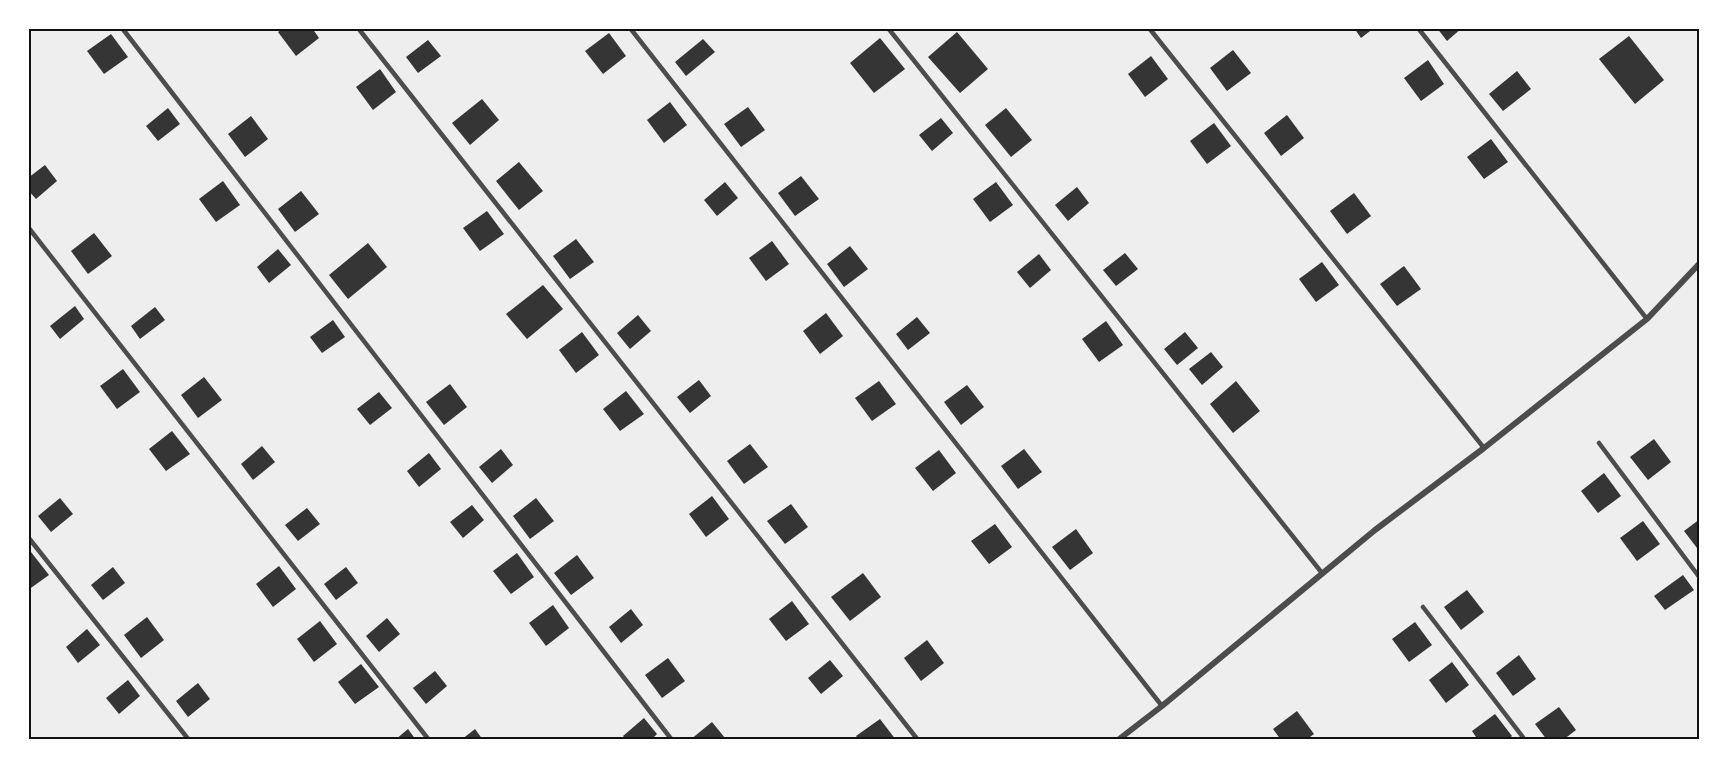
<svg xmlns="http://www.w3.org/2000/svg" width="1728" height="768" viewBox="0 0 1728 768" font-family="Mulish,sans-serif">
<rect width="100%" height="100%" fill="#fff"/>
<polygon fill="#eee" points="28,29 1699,29 1699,739 29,739"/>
<g fill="#353535">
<polygon points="284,28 312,28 319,38 296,56 278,32"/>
<polygon points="1354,28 1374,28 1361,38"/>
<polygon points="1437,28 1462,28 1447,41"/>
<polygon points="957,32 988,69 960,93 928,57"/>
<polygon points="609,33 626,56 603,74 585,51"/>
<polygon points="111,34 128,57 104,74 87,51"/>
<polygon points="1629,36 1664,80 1635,104 1599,59"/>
<polygon points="880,38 905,69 874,93 850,63"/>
<polygon points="703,39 715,52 686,76 675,62"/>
<polygon points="428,40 441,56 418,73 406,57"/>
<polygon points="1233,50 1251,73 1227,91 1210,68"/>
<polygon points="1151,56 1168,79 1145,97 1128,74"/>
<polygon points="1428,60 1444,84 1421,101 1404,78"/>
<polygon points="380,69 396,92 373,110 356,87"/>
<polygon points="1517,71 1531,89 1503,111 1489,94"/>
<polygon points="482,99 499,120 470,145 452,123"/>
<polygon points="670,102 687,125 664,143 647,120"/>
<polygon points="748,107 765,130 741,147 724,124"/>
<polygon points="168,108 180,124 158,141 146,126"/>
<polygon points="1006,108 1032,140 1011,157 985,125"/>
<polygon points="1287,115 1304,138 1281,156 1264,133"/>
<polygon points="251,116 268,139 245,157 228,134"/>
<polygon points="941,118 953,133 932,151 919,135"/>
<polygon points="1214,123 1231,146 1207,164 1190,141"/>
<polygon points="1491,139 1508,162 1484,179 1467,157"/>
<polygon points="519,162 543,191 519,210 496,181"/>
<polygon points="45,165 57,181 36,199 28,190 28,178"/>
<polygon points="801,176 819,199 795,216 778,193"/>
<polygon points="223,181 240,205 216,222 199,199"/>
<polygon points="725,182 738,198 717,216 704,200"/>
<polygon points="996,182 1013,205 990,222 973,199"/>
<polygon points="1077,187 1089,203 1068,221 1055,205"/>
<polygon points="301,191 319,214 295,232 278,209"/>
<polygon points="1354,193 1371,216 1347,234 1330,211"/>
<polygon points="487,211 504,234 480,251 463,228"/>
<polygon points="94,233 112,256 88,274 71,251"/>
<polygon points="576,239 594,262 570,279 553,256"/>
<polygon points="772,241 789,264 766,281 749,258"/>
<polygon points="368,243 387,267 348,299 329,275"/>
<polygon points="850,246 868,269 844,287 827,264"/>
<polygon points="278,249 291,265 269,283 257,267"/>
<polygon points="1125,253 1138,269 1116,286 1103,270"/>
<polygon points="1039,254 1051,270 1030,288 1017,272"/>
<polygon points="1322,262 1339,285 1316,302 1299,279"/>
<polygon points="1404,266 1421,289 1397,306 1380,284"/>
<polygon points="543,285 563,309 527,339 506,314"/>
<polygon points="75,306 84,319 60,339 50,326"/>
<polygon points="155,307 165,320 140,339 131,326"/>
<polygon points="826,313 843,336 820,354 803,331"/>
<polygon points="638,315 651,331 630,349 617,333"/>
<polygon points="917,317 930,333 908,350 896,334"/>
<polygon points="333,320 345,337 322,353 310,337"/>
<polygon points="1106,321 1123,345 1099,362 1082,339"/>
<polygon points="582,332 599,355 576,373 559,350"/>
<polygon points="1185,332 1198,348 1177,365 1164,349"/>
<polygon points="1211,352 1223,367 1202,385 1189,369"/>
<polygon points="123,369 140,392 117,409 100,386"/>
<polygon points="204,377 222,400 198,418 181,395"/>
<polygon points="699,380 711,396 690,413 677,397"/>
<polygon points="879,381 896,404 872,421 855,398"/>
<polygon points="1236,381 1260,411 1233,433 1210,404"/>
<polygon points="450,384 467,407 444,425 426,402"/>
<polygon points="967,385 984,407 961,425 944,402"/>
<polygon points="626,391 644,414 620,431 603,409"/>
<polygon points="379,392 392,408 370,425 357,409"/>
<polygon points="172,431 190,454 166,471 149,449"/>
<polygon points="1654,439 1671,462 1648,480 1630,457"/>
<polygon points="750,444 768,467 744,484 727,461"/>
<polygon points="262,446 275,462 253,480 241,464"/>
<polygon points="501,449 513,465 492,483 479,467"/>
<polygon points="1024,449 1042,472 1018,489 1001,466"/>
<polygon points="939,450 956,473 933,491 915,468"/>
<polygon points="429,453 441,469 419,487 407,471"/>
<polygon points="1604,473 1621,496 1598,513 1581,491"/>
<polygon points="712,496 729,519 706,537 689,514"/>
<polygon points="60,498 73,514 51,532 38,516"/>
<polygon points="536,498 554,521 530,539 513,516"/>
<polygon points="791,504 808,527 785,544 767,521"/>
<polygon points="472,505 484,520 463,538 450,522"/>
<polygon points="307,508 320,524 298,541 285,525"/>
<polygon points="1700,519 1700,552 1684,531"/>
<polygon points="1643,521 1660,544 1637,561 1620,538"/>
<polygon points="995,524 1012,547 989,564 971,541"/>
<polygon points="1076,529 1093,553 1070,570 1052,547"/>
<polygon points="31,552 49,575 28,590 28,554"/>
<polygon points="517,553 534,577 511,594 493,571"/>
<polygon points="577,555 594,578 571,595 554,573"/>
<polygon points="279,566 296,589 273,607 256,584"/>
<polygon points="113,567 125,583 103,600 91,585"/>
<polygon points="346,567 358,583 336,600 324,584"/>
<polygon points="863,573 881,597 850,621 831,597"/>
<polygon points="1683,575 1694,590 1665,610 1654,596"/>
<polygon points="1467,590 1484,612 1461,630 1444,607"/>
<polygon points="792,601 809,624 786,641 769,619"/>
<polygon points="553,605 569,628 546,646 529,623"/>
<polygon points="631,609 643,625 621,643 609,627"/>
<polygon points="147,617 164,640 141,658 124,635"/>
<polygon points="387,618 400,634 379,652 366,636"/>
<polygon points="320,621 337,644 314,662 297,639"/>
<polygon points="1415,622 1432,645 1409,662 1392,639"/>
<polygon points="87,629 100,645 78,663 66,647"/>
<polygon points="927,640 944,663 921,681 904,658"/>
<polygon points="1519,655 1536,679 1513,696 1496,673"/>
<polygon points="668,658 685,681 662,698 645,675"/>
<polygon points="830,660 843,676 821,694 808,678"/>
<polygon points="1452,662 1469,685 1446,703 1429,680"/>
<polygon points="361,664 379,687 355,704 338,682"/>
<polygon points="435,671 447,686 426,704 413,688"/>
<polygon points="128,680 140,696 119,714 106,698"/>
<polygon points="198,683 210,699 188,717 176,701"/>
<polygon points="1559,707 1576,730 1563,740 1547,740 1535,724"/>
<polygon points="1297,711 1314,734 1306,740 1281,740 1273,729"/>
<polygon points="1495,714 1512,736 1508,740 1478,740 1472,731"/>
<polygon points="644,718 657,734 651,740 626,740 623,736"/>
<polygon points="880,719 896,740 859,740 856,736"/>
<polygon points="712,722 725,738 723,740 690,740"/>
<polygon points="408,729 416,740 395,740"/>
<polygon points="475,729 483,740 461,740"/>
</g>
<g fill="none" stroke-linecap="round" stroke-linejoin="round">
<g stroke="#4c4c4c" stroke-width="4.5">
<polyline points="122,28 672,740"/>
<polyline points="358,28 918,740"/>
<polyline points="630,28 1162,706"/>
<polyline points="888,28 1322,573"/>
<polyline points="1149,28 1484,448"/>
<polyline points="1418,28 1647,319"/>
<polyline points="28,227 429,740"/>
<polyline points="1599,443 1700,578"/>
<polyline points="28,537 189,740"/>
<polyline points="1423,607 1525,740"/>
</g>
<polyline stroke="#4c4c4c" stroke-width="6" points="1118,740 1162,706 1375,530 1484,448 1647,319 1700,263"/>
</g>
<rect width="1728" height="768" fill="none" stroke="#ffffff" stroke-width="60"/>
<rect x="30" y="30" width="1668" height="708" fill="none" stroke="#111" stroke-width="2"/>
</svg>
